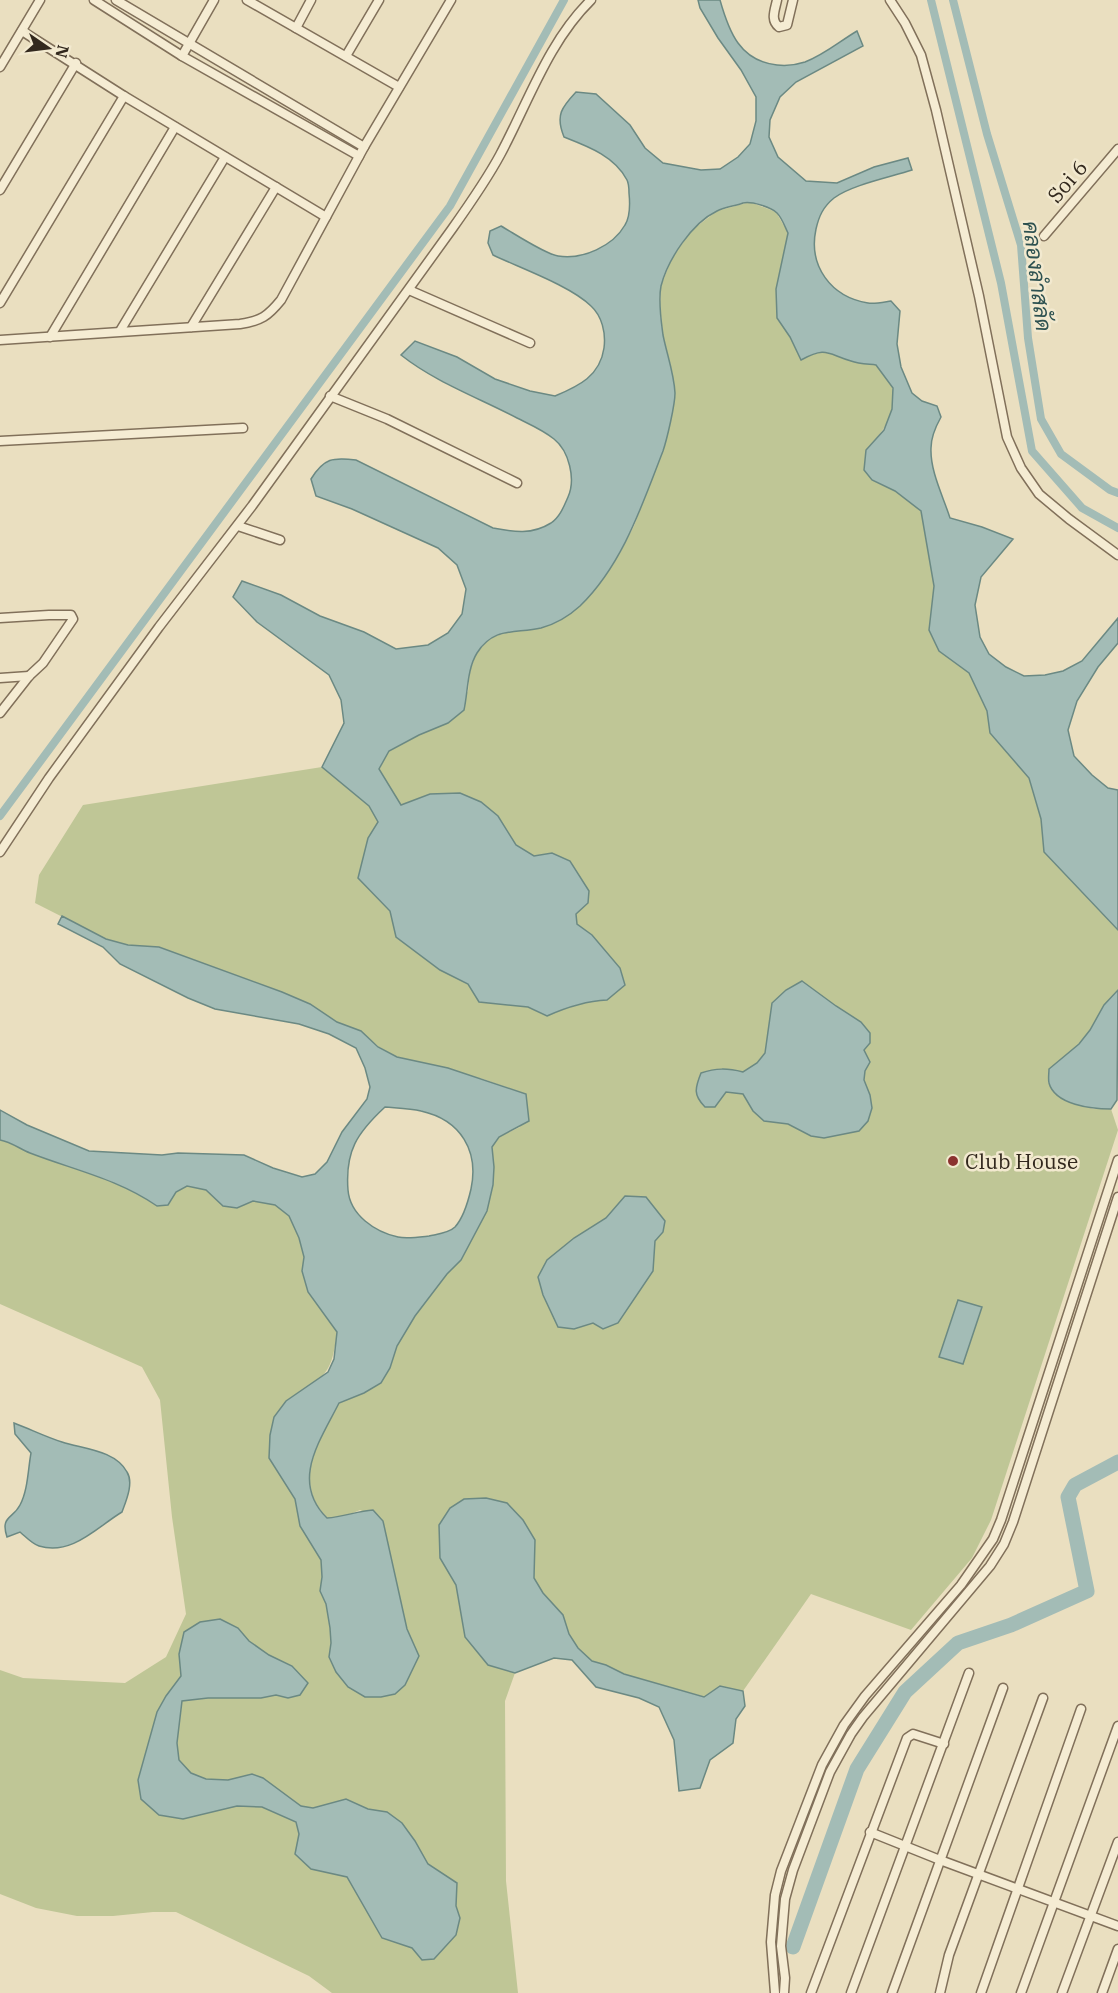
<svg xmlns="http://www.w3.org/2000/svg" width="1118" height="1993" viewBox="0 0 1118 1993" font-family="'IBM Plex Serif',Sarabun,serif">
<rect width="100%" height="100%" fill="#eadfc0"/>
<path fill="#bfc696" d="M750,202L776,212L788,233L776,289L777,318L790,337L801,360C829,346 826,354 852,361C859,364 868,364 876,365C881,372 891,382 893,390C898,414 881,434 866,450L872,480L895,491L921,511L934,586L929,630L939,651L969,673L987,711L990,733L1029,778L1041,819L1044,852L1118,930V990L1104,1005L1090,1030L1079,1044L1049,1069L1048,1082L1054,1093L1093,1109H1111L1118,1130L991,1520L972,1558L911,1630L811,1594L743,1691L720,1686L705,1697L624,1674L606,1665L592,1661L578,1648L569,1634L563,1615L543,1593L534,1578L535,1540L523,1520L507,1503L440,1558L456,1585L465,1637L488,1665L515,1673L505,1701L506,1881L518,1993H332L309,1976L176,1912H153L113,1916H77L36,1908L0,1894V1670L23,1678L125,1683L166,1657L186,1614L172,1517L160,1400L142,1367L0,1304V1140C11,1142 20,1149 30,1153C74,1170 118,1179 157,1206L168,1205L176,1192L187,1186L206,1190L223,1206L237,1208L253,1201L275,1205L289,1216L299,1238L304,1257L302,1271L308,1292L337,1332C331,1381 323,1374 286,1401L285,1482L295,1499L300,1526L321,1560L322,1577L320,1591L326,1604L330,1628L331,1643L329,1657L412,1669L419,1656L407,1629L383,1521L360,1510L343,1517L328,1518C290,1481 320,1441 339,1403L364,1393L390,1368L397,1346L415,1316L447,1274L461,1260L487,1211L494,1167L492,1147L499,1137L520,1127L526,1094L483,1079L397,1057L379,1047L361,1031L337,1022L310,1004L282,992L159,947L128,945L106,939L35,903L39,875L83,805L322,767L369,806L379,823L368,838L358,878L390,911L396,937L440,970L468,984L479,1002L528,1007L547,1016C567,1007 586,1001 607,1000L625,985L620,968L592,935L577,924L576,914L588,903L552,853L534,856L516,845L498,816L430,794L401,805L379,770L389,751L419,735L448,723L468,691L470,671L476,654L490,638L515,630L539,629L579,606L599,585L620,553L634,526L664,447L675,395L672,371L663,335L660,305L661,286L672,258L692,230L717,211Z"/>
<g fill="#a3bcb6" stroke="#6b8983" stroke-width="1.5" fill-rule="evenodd">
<path d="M698,0H720C729,32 740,61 777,65C786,66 796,65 805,62C824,55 840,41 857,31L863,46L796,82L780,97L770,120L769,137L778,157L806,181L837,183L874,167L908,158L912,170C891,177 851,185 834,198C823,207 819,216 816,229C808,266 831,297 868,303C875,304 884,302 891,301L900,311L897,344L901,367L912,393L922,401L937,406L941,417C936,426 931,438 931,448C930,471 943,496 950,518L982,527L1013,539L981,577L975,605L980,637L989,654L1006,667L1024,676L1045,675L1063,671L1082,661L1118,618V643L1098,667L1077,701L1068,730L1074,756L1092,775L1108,788L1118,790V930L1044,852L1041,819L1029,778L990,733L987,711L969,673L939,651L929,630L934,586L921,511L895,491L872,480L864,470L866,450L884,430L892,409L893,388L876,365C868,364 859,364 851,361C827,354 827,346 801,360L790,337L777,318L776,289L788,233C785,227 782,218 777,213C771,207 751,201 743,203C735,206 725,207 717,211C692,223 668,259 661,286C658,301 661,320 663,335C667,355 674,373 675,393C675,405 667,439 663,451C642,505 623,564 580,606C569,616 556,624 541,628C516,634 494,626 477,653C467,669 468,692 464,710L448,723L419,735L389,751L379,769L401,805L430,794L460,793L481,802L498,816L516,845L534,856L552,853L570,861L589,891L588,903L576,914L577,924L592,935L620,968L625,985L607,1000C586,1001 567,1007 547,1016L528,1007L479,1002L468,984L440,970L396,937L390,911L358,878L368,838L378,822L369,806L322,767L344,723L341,700L329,675L257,622L233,597L242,581L281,595L320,616L364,632L396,649L428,645L448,633L462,614L466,589L457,565L438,548L352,509L316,496L311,479C324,458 333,457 356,460L493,528C514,532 532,535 551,523C560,517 564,506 568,497C576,479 569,451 554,439C543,430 529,424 517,418C479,398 435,382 401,355L415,341L457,357L495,379L530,391L555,396C579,386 600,376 604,348C606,333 602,316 591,306C571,286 520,268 493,255L488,243L490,231L501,226C515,234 545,254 558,256C583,260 613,246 625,225C630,217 630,203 629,193C629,189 629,184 627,180C615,156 587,146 564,137C555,115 562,107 576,92L596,94L630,125L645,148L663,163L701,170L720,169L738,157L750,144L756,121V97L741,70L718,38L700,8Z"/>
<path d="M62,916L106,939L128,945L159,947L282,992L310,1004L337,1022L361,1031L378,1047L397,1057L448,1068L526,1094L529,1121L499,1137L492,1147L494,1167L493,1185L487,1211L461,1260L447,1274L415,1316L397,1346L390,1368L381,1383L364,1393L339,1403C320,1441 290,1481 327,1518C344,1517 357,1511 373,1510L383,1521L407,1629L419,1656L405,1685L395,1694L381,1697H365L348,1687L336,1672L329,1657L331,1643L330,1628L326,1604L320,1591L322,1577L321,1560L300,1526L295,1499L269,1458L270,1435L274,1417L286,1401L328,1372L334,1359L337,1332L308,1292L302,1271L304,1257L299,1238L289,1216L275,1205L253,1201L237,1208L223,1206L206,1190L187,1186L176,1192L168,1205L157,1206C118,1179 74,1170 30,1153C20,1149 11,1142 0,1140V1110L27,1125L89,1151L162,1155L178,1153L244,1155L273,1168L302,1177L315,1174L327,1162L342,1132L367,1099L370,1087L365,1068L356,1048L329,1034L299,1024L215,1009L188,998L120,964L103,947L58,924ZM385,1107C397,1108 410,1108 421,1111C461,1120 479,1151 471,1189C468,1202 464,1217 455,1227C449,1233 438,1234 429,1236C420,1237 407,1239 398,1237C375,1232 350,1215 348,1190C345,1151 357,1133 385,1107Z"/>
<path d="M802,981L836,1006L861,1022L870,1033V1043L864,1050L870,1062L865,1071L864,1080L870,1095L872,1108L868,1121L859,1131L824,1138L811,1136L788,1124L764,1121L753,1111L743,1094L726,1092L715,1107H705C693,1095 695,1088 701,1073C716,1068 727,1068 743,1072L757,1063L765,1053L772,1003L786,990Z"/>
<path d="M1118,990L1117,1100L1111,1109C1092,1109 1055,1105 1049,1083C1048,1079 1049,1073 1049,1069L1079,1044L1090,1030L1104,1005Z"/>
<polygon points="625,1196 646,1197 665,1221 663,1232 655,1241 653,1271 618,1323 603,1329 593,1323 574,1329 558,1327 543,1295 538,1277 547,1260 574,1238 606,1218"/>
<polygon points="958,1300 982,1307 963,1364 939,1357"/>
<path d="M14,1423C30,1429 46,1437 62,1442C83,1449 115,1450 127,1472C134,1483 126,1501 122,1512C97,1527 72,1556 39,1546C32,1544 26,1537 20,1532L7,1537C0,1516 13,1519 20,1505C28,1490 28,1469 31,1453L15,1434Z"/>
<polygon points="486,1498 507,1503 523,1520 535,1540 534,1578 543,1593 563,1615 569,1634 578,1648 592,1661 606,1665 624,1674 704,1697 720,1686 743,1691 745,1706 736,1719 733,1743 710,1760 700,1788 679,1791 674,1740 659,1707 639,1698 596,1687 572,1660 554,1658 515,1673 488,1665 465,1637 456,1585 440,1558 439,1525 450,1508 464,1499"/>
<polygon points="220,1619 238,1628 249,1641 269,1655 292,1666 308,1683 300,1695 288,1698 276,1695 261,1698 208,1698 182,1701 177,1743 179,1760 191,1773 206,1779 228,1780 252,1774 263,1778 301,1806 313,1808 346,1799 368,1809 387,1812 402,1823 415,1841 428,1864 457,1883 456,1906 460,1918 456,1935 434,1959 422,1960 412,1948 382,1938 347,1877 311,1869 295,1854 299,1834 296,1822 262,1807 237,1806 183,1819 159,1815 141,1799 138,1780 157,1712 166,1696 181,1676 179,1654 184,1632 200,1622"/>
</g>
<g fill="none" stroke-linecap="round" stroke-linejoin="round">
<g stroke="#a3bcb6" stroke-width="8">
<polyline points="931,0 1001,283 1032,451 1082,508 1118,528"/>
<polyline points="953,0 987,134 1021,245 1028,338 1041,419 1061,454 1110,490 1118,493"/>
<polyline points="0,816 450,206 564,0"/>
</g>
<polyline stroke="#a3bcb6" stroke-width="15" points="793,1947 857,1769 905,1692 958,1643 1011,1625 1087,1591 1068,1497 1075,1485 1118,1462"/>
<defs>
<g id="street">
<polyline points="94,0 182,56 359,156"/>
<polyline points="116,0 364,147"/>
<polyline points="247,0 399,87"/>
<path d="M777,0C775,10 770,20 779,27L787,25L793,0"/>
<polyline points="890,0 905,23 921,55 936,110 979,296 1007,437 1021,468 1039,494 1069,519 1118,555"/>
<polyline points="296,28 311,0"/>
<polyline points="22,31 124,96 326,217"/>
<polyline points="182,56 214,0"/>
<polyline points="346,56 379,0"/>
<polyline points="0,67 40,0"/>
<polyline points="0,190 76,63"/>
<polyline points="1044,236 1118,149"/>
<polyline points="409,290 530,343"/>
<polyline points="0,303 124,96"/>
<polyline points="191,327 276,187"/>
<polyline points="120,331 225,157"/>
<polyline points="50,337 175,127"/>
<path d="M0,340L240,324C261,321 268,316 281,300L364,147L451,0"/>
<polyline points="330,396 387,419 517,483"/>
<polyline points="0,441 243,428"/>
<polyline points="238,526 280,540"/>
<polyline points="0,618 49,615 71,615 73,619 43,663 29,676 0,713"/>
<polyline points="0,678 29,676"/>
<path d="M0,852L49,778L159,627L252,506L452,229C469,205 486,181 500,155C528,103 548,42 591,0"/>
<polyline points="870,1832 940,1860 1118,1926"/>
<polyline points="775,1993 771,1942 775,1895 781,1871 822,1765 844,1725 865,1696 961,1585 993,1539 1001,1520 1118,1160"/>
<polyline points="784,1993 785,1978 781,1946 785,1899 793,1870 830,1772 851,1734 863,1717 990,1566 1004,1544 1013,1522 1118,1197"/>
<polyline points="811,1993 907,1738 913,1734 944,1744"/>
<polyline points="851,1993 969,1673"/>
<polyline points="892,1993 1003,1688"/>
<polyline points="940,1993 949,1955 1043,1698"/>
<polyline points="981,1993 1081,1709"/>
<polyline points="1021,1993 1118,1726"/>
<polyline points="1062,1993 1118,1842"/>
<polyline points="1102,1993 1118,1949"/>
</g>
</defs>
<use href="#street" stroke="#81705a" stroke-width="11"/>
<use href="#street" stroke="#f5ecd3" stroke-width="8"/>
</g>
<circle fill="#8b322f" stroke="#f2e9cf" stroke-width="2" cx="953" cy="1161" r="6"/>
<g text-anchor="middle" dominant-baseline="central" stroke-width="5" stroke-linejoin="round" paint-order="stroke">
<g font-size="21" fill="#32281d" stroke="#f2e9cf">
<text transform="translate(1067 181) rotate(-49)">Soi 6</text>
</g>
<g font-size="21" fill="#32281d" stroke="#f2e9cf" text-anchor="start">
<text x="965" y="1161">Club House</text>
</g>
<g font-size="22" font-style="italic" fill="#2d5150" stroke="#f2e9cf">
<text transform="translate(1038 276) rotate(83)">คลองลำสลัด</text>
</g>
</g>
<g transform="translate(48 48) rotate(104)" stroke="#f2e9cf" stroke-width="4.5" paint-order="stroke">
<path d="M0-4.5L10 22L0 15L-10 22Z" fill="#32281d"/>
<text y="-9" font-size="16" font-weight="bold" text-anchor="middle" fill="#32281d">N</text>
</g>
</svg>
